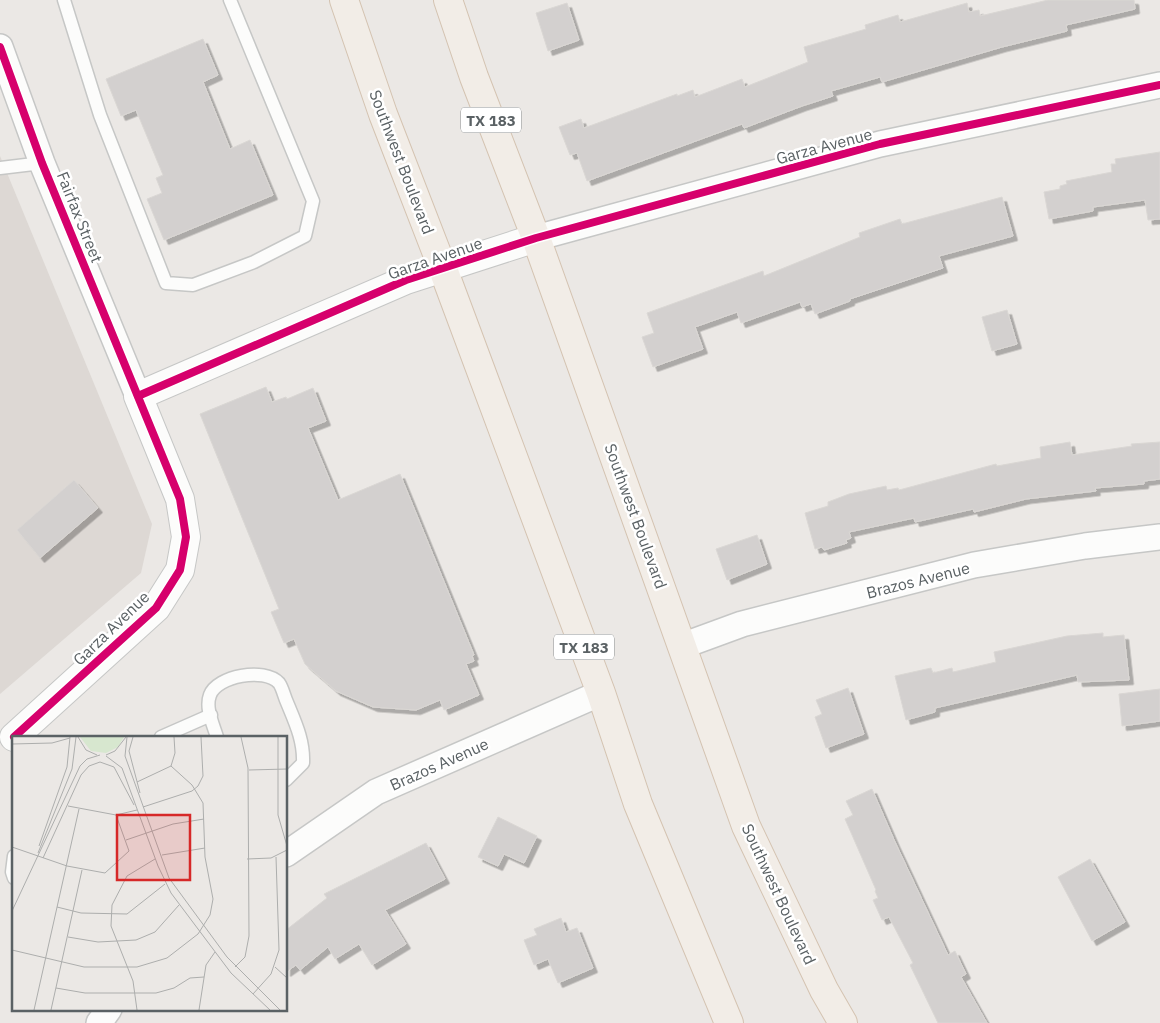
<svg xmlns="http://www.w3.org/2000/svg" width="1160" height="1023" viewBox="0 0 1160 1023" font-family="'IBM Plex Sans',sans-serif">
<defs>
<filter id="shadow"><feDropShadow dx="4.5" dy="4.5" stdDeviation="0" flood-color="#0004"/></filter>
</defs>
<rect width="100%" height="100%" fill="#ebe8e5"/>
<polygon fill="#ddd8d4" points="0,156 152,524 141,573 0,694"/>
<g fill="#d3d0cf" stroke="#dad7d4" filter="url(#shadow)">
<polygon points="1048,0 1134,0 1135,9 1066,25 1067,31 1002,47 882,82 880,77 831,91 833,96 802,106 744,128 742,124 587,181 577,153 570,155 559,127 581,119 584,128 677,94 677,96 693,90 695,97 742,79 745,87 808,62 804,47 866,29 865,25 898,15 900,22 967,3 969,12 979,10 980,16"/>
<polygon points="567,3 579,40 548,51 536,13"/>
<polygon points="203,39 218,75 203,82 230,149 250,140 273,195 164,240 147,199 162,193 156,178 163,175 136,110 121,116 106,79"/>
<polygon points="1160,152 1160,219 1148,220 1145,200 1093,207 1093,211 1049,219 1044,192 1060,189 1060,186 1067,184 1066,181 1112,172 1111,164 1116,164 1115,159"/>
<polygon points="1002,197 1013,236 939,256 943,268 850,299 850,301 815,314 811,304 802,307 800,302 741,323 737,312 695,327 703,349 653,367 642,337 654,333 647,313 763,271 764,276 860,237 859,233 900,219 902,224"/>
<polygon points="1007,310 1017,344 992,351 982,317"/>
<polygon points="266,387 272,402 286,397 287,399 313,388 326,421 308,428 338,500 400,474 474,655 472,656 474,661 466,664 479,695 444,710 440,700 416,710 373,707 336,691 305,664 294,639 284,643 271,612 279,609 200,414"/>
<polygon points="1070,442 1072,455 1132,446 1131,444 1160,442 1160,479 1144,481 1144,484 1095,488 1096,491 1026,499 974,512 973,509 915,522 914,518 849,532 851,538 846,540 847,543 824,550 822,547 815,549 805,513 828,506 828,502 849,494 886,486 887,490 898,488 899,490 996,464 997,466 1041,458 1040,447"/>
<polygon points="74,480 98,508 40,558 17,530"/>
<polygon points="757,535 767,564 727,580 716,549"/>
<polygon points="1103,633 1103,637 1124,635 1129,680 1078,682 1077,675 935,708 935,712 906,720 895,676 931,668 933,673 952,668 953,672 996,662 994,652 1067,636"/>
<polygon points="848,688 864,734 826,748 815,717 822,714 816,700"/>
<polygon points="1160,689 1160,721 1122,726 1119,694"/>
<polygon points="872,789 895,842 948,955 955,951 966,974 961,977 987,1023 938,1023 910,965 913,963 889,917 882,920 873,900 878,898 875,891 876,890 845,819 853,815 846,801"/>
<polygon points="498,817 537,836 524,863 504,854 498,866 478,857"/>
<polygon points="426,843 445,879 385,910 406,944 372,965 359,944 335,959 328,947 300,970 296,965 286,972 286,930 327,898 324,894"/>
<polygon points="1090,859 1125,922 1092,941 1058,877"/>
<polygon points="561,918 566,932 577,928 593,968 558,983 548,959 534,965 524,940 537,935 534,929"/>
</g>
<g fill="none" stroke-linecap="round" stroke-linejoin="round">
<defs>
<g id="lane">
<polyline points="64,0 100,115 166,283 193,285 254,262 305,236 313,201 230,0"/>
<polyline points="0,168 42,163"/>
<polyline points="161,737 211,715"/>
<path d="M217,737C213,724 205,708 210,695C217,676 264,667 279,683C282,687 284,695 286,700C295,722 304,740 303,763L286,780"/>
<polyline points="14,856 12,872 14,878"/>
</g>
<g id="street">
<polyline points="0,47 42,163 138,396"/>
<polyline points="536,238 880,144 1160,85"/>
<polyline points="682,646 742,624 974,565 1085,546 1160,537"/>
<polyline points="286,854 376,792 601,693"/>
<polyline points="99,1023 109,1009"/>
</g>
<polyline id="secondary" points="14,737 156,608 180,570 186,537 180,499 138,396 406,280 536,238"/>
<g id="primary">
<polyline points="344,0 383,114 443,269 601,693 638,804 729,1023"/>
<polyline points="448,0 474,77 536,238 746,826 824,990 843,1023"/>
</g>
</defs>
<use href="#lane" stroke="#c6c7c6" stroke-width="15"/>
<use href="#street" stroke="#c6c7c6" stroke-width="28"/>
<use href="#secondary" stroke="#c6c7c6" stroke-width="30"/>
<use href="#primary" stroke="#d4c3b1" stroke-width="30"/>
<use href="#lane" stroke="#fcfcfb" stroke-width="12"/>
<use href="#street" stroke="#fcfcfb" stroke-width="25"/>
<use href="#secondary" stroke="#fcfcfb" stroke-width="28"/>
<use href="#primary" stroke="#f2ede7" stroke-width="28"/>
<defs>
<g id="cycleway">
<polyline points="0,47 42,163 180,499 186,537 180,570 156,608 14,737"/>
<polyline points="138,396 406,280 536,238 880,144 1160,85"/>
</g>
</defs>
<use href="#cycleway" stroke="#fff" stroke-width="11"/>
<use href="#cycleway" stroke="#d6006c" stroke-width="8"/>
</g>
<g text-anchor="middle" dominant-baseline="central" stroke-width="5" stroke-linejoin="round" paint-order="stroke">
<g fill="#fff" stroke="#8c9092" stroke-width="1">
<rect x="461" y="107.5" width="60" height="25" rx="4"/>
<rect x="554" y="634.5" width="60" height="25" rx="4"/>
</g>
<g font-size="15" font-weight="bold" fill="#5a6164">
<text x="491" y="120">TX 183</text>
<text x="584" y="647">TX 183</text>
</g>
<g font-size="16" fill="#5a6164" stroke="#fff">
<text transform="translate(824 146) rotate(-15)">Garza Avenue</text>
<text transform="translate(402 162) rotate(69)">Southwest Boulevard</text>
<text transform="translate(80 217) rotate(68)">Fairfax Street</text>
<text transform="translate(435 258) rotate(-19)">Garza Avenue</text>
<text transform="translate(636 516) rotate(70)">Southwest Boulevard</text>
<text transform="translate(918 580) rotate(-14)">Brazos Avenue</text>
<text transform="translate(111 628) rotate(-44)">Garza Avenue</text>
<text transform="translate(439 764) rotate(-24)">Brazos Avenue</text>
<text transform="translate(779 894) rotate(65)">Southwest Boulevard</text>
</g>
</g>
<g transform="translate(12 736)">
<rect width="275" height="275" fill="#ebe8e5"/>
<path d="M68,1H112L106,11L94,17L79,15Z" fill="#d7e7cf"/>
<path fill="none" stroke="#adaead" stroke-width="1" d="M66,1L74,14L85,19M115,1L113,20L157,142L215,221L268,274M121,1L117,15L128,57M266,1V79L275,110M0,8L40,7L58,2M94,19L103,15L114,1M94,20L110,32L146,130L159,157L219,237L258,274M237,34L275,33M125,46L159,30L163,17L162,1M56,70L104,79L125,74M131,71L180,55L186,50L191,40L189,1M114,104L161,88L192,83M27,110L55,31L58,1M0,111L55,130L93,137L117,115L104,79M26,117L60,33L64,1M150,119L193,112M31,122L69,39L77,30L88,26L102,31L122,69M235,123L259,122L275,114M45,171L69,177L115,178L153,148M0,175L68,30L75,23L88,19M56,201L86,206L124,204L143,196L167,169M0,214L72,231H125L155,222L186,198L198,179L201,163L193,121L191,67L180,49L159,30M223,231L233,221L237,200L236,32L229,1M263,231L275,242M44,252L73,257H144L162,252L178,242L192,241M241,258L259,238L267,214L264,121M22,274L67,73M39,274L70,134M125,274L121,245L99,190L100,169L115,140L143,123M187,274L194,229L203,216"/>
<path fill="#d62828" fill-opacity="0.15" stroke="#d62828" stroke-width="2.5" d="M105,79H178V144H105Z"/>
<rect width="275" height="275" fill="none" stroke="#5a6164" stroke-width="2.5"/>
</g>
</svg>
